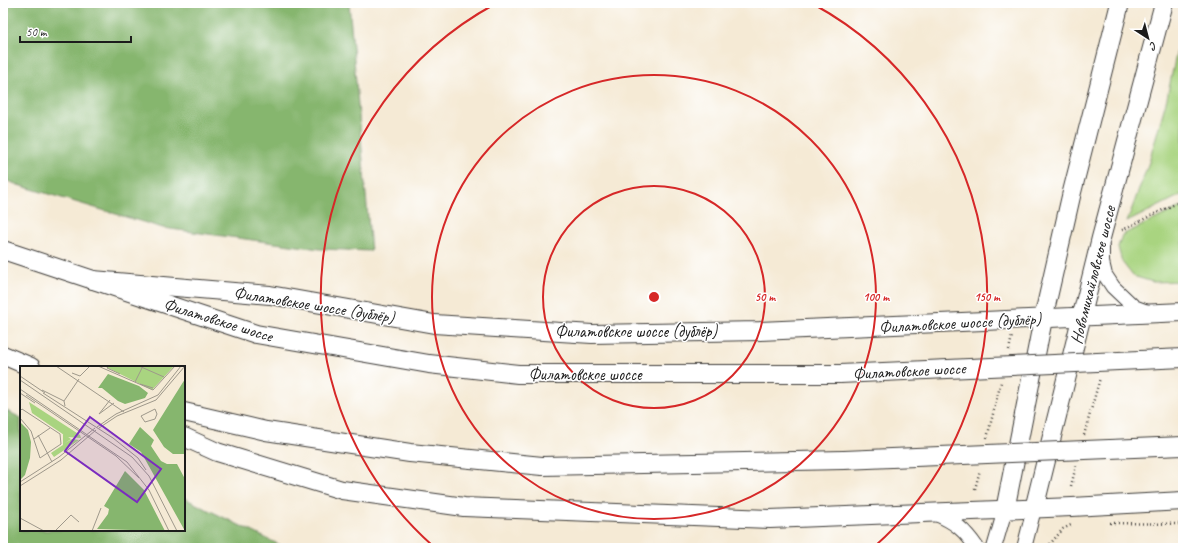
<svg xmlns="http://www.w3.org/2000/svg" width="1186" height="551" viewBox="0 0 1186 551" font-family="Caveat,sans-serif">
<rect width="100%" height="100%" fill="#fff"/>
<filter id="ink" filterUnits="userSpaceOnUse"><feTurbulence type="fractalNoise" baseFrequency=".025" numOctaves="2"/><feDisplacementMap in="SourceGraphic" scale="8" xChannelSelector="R" yChannelSelector="G"/><feConvolveMatrix kernelMatrix="1 2 1 2 8 2 1 2 1" color-interpolation-filters="sRGB"/></filter>
<filter id="wash" filterUnits="userSpaceOnUse"><feTurbulence type="fractalNoise" baseFrequency=".012" numOctaves="4" result="noise"/><feDisplacementMap in="SourceGraphic" scale="16" xChannelSelector="R" yChannelSelector="G"/><feGaussianBlur stdDeviation="0.9" result="paint"/><feColorMatrix in="noise" values="0 0 0 0 0 0 0 0 0 0 0 0 0 0 0 0 0 1.4 0 .05"/><feComposite in="paint" operator="in"/></filter>
<g filter="url(#wash)">
<rect width="100%" height="100%" fill="#f5ead5"/>
<g fill="#a9d480" stroke="#62784e">
<polygon points="1183,27 1183,194 1127,222 1149,162 1167,98 1179,40"/>
<polygon points="1183,206 1183,281 1153,282 1133,276 1122,262 1118,247 1122,235"/>
</g>
<g fill="#86b66e" stroke="#516945">
<polygon points="3,3 349,3 371,251 320,249 163,228 18,185 3,179"/>
<polygon points="3,409 21,418 21,530 184,530 184,498 286,548 3,548"/>
</g>
</g>
<g filter="url(#ink)">
<g fill="none" stroke-linecap="round" stroke-linejoin="round">
<defs>
<g id="minor">
<polyline points="1102,248 1102,262 1105,275 1113,287 1134,307 1150,313"/>
<path d="M934,513C955,522 964,529 977,548"/>
<polyline points="994,548 1005,510"/>
<polyline points="1024,548 1034,509"/>
</g>
<g id="major">
<polyline points="3,250 256,334 429,364 518,374 840,374"/>
<polyline points="93,280 270,295 434,324 592,334 760,331 1183,312"/>
<polyline points="3,355 31,367"/>
<polyline points="184,412 266,431 410,453 542,466 844,460"/>
<polyline points="184,437 217,452 342,490 464,507 770,519 1072,507 1183,501"/>
<polyline points="1034,509 1101,238 1164,3"/>
<polyline points="1005,510 1043,319 1072,192 1120,3"/>
</g>
</defs>
<use href="#minor" stroke="#3d3b38" stroke-width="16"/>
<use href="#major" stroke="#3d3b38" stroke-width="20"/>
<g stroke="#3d3b38" stroke-width="2.5" stroke-dasharray="1 3" stroke-linecap="butt">
<polyline points="1122,230 1183,200"/>
<polyline points="1009,350 1012,336"/>
<polyline points="1084,435 1100,378"/>
<polyline points="987,438 1001,382"/>
<polyline points="1071,486 1076,466"/>
<polyline points="975,489 980,470"/>
<polyline points="1110,523 1183,524"/>
<polyline points="1042,547 1050,544 1063,529 1073,524"/>
</g>
<use href="#minor" stroke="#fff" stroke-width="14"/>
<use href="#major" stroke="#fff" stroke-width="18"/>
<defs>
<g id="major-bridge">
<polyline points="840,374 1183,358"/>
<polyline points="844,460 1183,446"/>
</g>
</defs>
<use href="#major-bridge" stroke="#3d3b38" stroke-width="20" stroke-linecap="butt"/>
<use href="#major-bridge" stroke="#fff" stroke-width="18"/>
</g>
</g>
<g fill="none" stroke="#d62828" stroke-width="2">
<circle cx="654" cy="297" r="111"/>
<circle cx="654" cy="297" r="222"/>
<path d="M433 546A333 333 0 0 1 495 4M813 4A333 333 0 0 1 875 546"/>
</g>
<g text-anchor="middle" dominant-baseline="central" stroke-width="3" stroke-linejoin="round" paint-order="stroke">
<g font-size="17" fill="#1c1c1c" stroke="#fff">
<text transform="translate(1093 275) rotate(-76)">Новомихайловское шоссе</text>
<text transform="translate(314 305) rotate(9)">Филатовское шоссе (дублёр)</text>
<text transform="translate(218 320) rotate(17)">Филатовское шоссе</text>
<text transform="translate(960 323) rotate(-3)">Филатовское шоссе (дублёр)</text>
<text x="636" y="331">Филатовское шоссе (дублёр)</text>
<text transform="translate(909 371) rotate(-3)">Филатовское шоссе</text>
<text x="585" y="374">Филатовское шоссе</text>
</g>
</g>
<g transform="translate(20 366)">
<rect width="165" height="165" fill="#f5ead5"/>
<path d="M84,0H154L132,24ZM9,36L60,69L61,72L47,71L12,47ZM43,68L51,73L45,77L52,73L59,74L34,91L31,87L43,79Z" fill="#a9d480"/>
<path d="M88,8L119,20L128,27L125,32L105,38L98,35L82,22H78ZM165,13V88H153L144,81L133,64ZM0,56L8,64L11,76L10,92L5,109L0,114ZM120,61L134,74L131,80L141,95L147,98H157L165,113V165L121,86L109,78ZM105,105L124,124L145,165L77,163L88,148L89,143L84,140Z" fill="#86b66e"/>
<path fill="none" stroke="#9e988b" stroke-width="1" d="M36,0L104,46M78,0L133,24L155,0M89,0L87,2L100,8M119,0L144,11M52,7L60,10L70,0M0,10L25,27M0,14L112,91L129,110L157,165M115,16L123,0M120,18L133,22M0,23L107,96L129,124L149,165M22,24L44,35M0,27L15,37M23,27L93,72L118,92L126,104M6,29L96,90L119,112M90,34L79,48L94,37M45,40L44,35L59,13M135,43L137,48L135,53L125,56L121,50ZM0,45L2,43L40,68L41,78L20,92L11,65L0,52M77,61L96,48L138,29L161,0M79,62L97,50L136,34L165,0M18,69L32,96M14,73L30,62M0,116L39,91L75,62M0,120L41,94L76,64M0,152L24,165M35,165L51,149L59,156M72,165L81,142"/>
<path fill="#7b2cbf" fill-opacity="0.15" stroke="#7b2cbf" stroke-width="2" d="M70,51L141,103L117,136L45,85Z"/>
<rect width="165" height="165" fill="none" stroke="#1c1c1c" stroke-width="2"/>
</g>
<circle cx="654" cy="297" r="6" fill="#d62828" stroke="#fff" stroke-width="2"/>
<g font-size="12" text-anchor="middle" font-weight="bold" fill="#d62828" stroke="#fff" stroke-width="3" stroke-linejoin="round" paint-order="stroke">
<text x="765" y="301">50 m</text>
<text x="876" y="301">100 m</text>
<text x="987" y="301">150 m</text>
</g>
<rect width="1186" height="551" fill="none" stroke="#fff" stroke-width="16"/>
<g transform="translate(1148 38) rotate(144)" stroke="#ffffff" stroke-width="3" paint-order="stroke">
<path d="M0-3L7 15L0 10L-7 15Z" fill="#1c1c1c"/>
<text y="-6" font-size="11" font-weight="bold" text-anchor="middle" fill="#1c1c1c">С</text>
</g>
<path d="M20 36v6h111v-6" fill="none" stroke="#1c1c1c" stroke-width="2"/>
<text x="26" y="36" font-size="12" fill="#1c1c1c" stroke="#ffffff" stroke-width="3" paint-order="stroke">50 m</text>
</svg>
